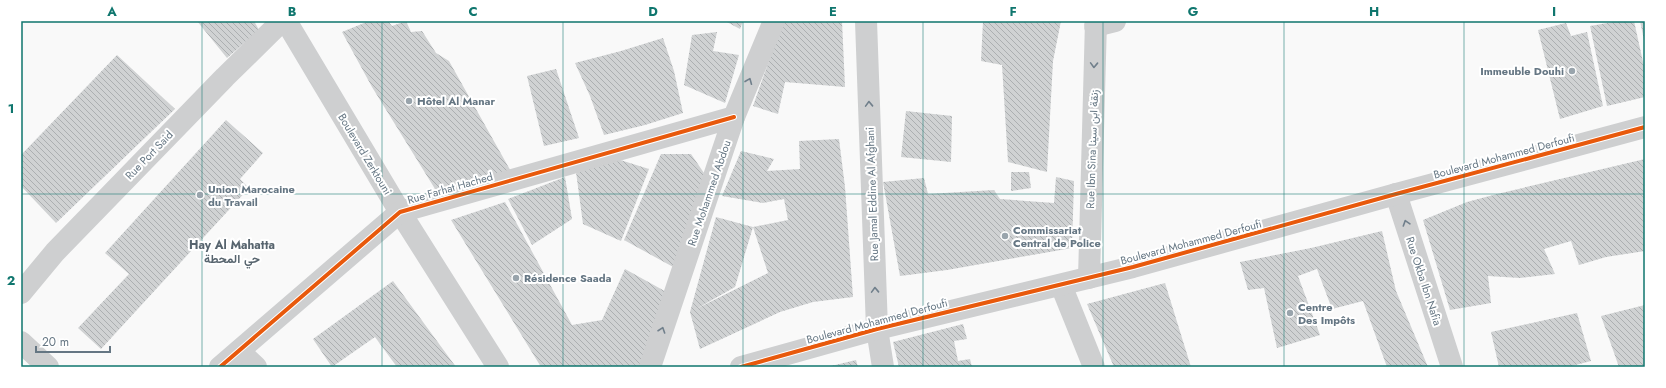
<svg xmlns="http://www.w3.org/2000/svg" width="1666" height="388" viewBox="0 0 1666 388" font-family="Jost,Vazirmatn,sans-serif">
<defs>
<pattern id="building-back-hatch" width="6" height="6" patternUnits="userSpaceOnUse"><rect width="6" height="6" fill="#d0d2d3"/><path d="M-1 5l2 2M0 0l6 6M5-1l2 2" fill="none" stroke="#acafb1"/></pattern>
</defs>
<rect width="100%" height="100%" fill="#f9f9f9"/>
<g fill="url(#building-back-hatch)">
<polygon points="197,21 254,21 259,30 227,58"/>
<polygon points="369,21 388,21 392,26 406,21 411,32 422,31 436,53 449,61 513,175 440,197 372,87 342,32"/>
<polygon points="725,21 743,21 740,29"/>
<polygon points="783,21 842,21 845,87 785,82 778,114 753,106"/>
<polygon points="983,21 1061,21 1053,61 1047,172 1008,162 1002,65 981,61"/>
<polygon points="1619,21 1634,21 1645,71 1645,97 1607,106 1590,26"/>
<polygon points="1640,21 1645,21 1645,40 1644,40"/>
<polygon points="1566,23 1571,36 1587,32 1603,106 1560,119 1538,30"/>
<polygon points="717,32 713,51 739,55 725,103 684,85 692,35"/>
<polygon points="663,38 674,71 683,113 645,125 604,135 590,96 575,63 621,51"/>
<polygon points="117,55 175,109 56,223 21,186 21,155"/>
<polygon points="556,69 579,138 544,146 527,76"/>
<polygon points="906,111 952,116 951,162 901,157"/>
<polygon points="226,120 263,153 240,179 249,188 101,349 78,328 129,274 105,253"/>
<polygon points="839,139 845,187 853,297 813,302 780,312 700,349 690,312 716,217 753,227 735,287 696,309 768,273 753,227 788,220 784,199 763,203 722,196 741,151 774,159 767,171 800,169 799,141"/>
<polygon points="661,154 691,154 704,173 675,268 624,240"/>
<polygon points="617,159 649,169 621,241 583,224 576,172"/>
<polygon points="1645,159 1645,251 1606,257 1579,265 1571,241 1544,249 1555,274 1520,278 1488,276 1491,303 1450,310 1423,220 1467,202 1497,194"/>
<polygon points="1011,172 1029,172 1031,188 1011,191"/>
<polygon points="565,177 572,219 532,245 508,199"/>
<polygon points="1056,177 1074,181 1072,248 947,270 900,276 883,182 924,178 928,194 994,190 1000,199 1054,203"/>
<polygon points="505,202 572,325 602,320 625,269 670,294 640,367 541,367 451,220"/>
<polygon points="1382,231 1396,291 1428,367 1387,367 1363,301 1332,309 1317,269 1298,276 1320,335 1277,348 1264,288 1248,290 1240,262 1311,248"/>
<polygon points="393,281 456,367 397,367 375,337 332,367 313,339"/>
<polygon points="1165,283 1191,367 1114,367 1087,304"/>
<polygon points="1645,305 1645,367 1619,367 1601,316"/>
<polygon points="1577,313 1591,361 1568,367 1499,367 1491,332"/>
<polygon points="963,324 967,339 954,341 958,361 970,359 972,367 899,367 893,342"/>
<polygon points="856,360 858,367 831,367 831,366"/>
</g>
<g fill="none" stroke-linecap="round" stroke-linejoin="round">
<g stroke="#cecfd0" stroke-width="22">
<polyline points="286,21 400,212 498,367"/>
<polyline points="866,21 877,329 883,367"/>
<polyline points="1095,26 1115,21"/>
<polyline points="1396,194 1452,367"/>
<polyline points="1089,278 1096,21"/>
<polyline points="1061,285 1094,367"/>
<polyline points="21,293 55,252 225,77 282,21"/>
<polyline points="21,342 48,367"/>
<polyline points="239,351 256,367"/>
<polyline points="220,367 400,212 734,117"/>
<polyline points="650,367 734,117 774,21"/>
<polyline points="741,367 877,329 1133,267 1396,194 1645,127"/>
</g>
<defs>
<g id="cycleway">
<polyline points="220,367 400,212 734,117"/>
<polyline points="741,367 877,329 1133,267 1396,194 1645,127"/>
</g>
</defs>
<use href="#cycleway" stroke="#fff" stroke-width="6"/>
<use href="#cycleway" stroke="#e8590c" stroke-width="4"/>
</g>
<defs><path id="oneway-chevron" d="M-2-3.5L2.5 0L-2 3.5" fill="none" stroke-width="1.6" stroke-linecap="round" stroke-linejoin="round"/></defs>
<g stroke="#707f8b">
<use href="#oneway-chevron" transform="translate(1094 65) rotate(92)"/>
<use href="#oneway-chevron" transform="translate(749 81) rotate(-68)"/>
<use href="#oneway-chevron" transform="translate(869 104) rotate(-92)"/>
<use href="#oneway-chevron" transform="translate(1406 223) rotate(-108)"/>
<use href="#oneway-chevron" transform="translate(875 290) rotate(-92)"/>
<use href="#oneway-chevron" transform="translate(662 330) rotate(-71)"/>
</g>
<path fill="none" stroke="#0f766e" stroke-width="1" stroke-opacity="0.55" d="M202,21V367M382,21V367M563,21V367M743,21V367M923,21V367M1103,21V367M1284,21V367M1464,21V367M21,194H1645"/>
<g fill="#99a4ac" stroke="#fff" stroke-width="1.5">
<circle cx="1572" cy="71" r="4"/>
<circle cx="409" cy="101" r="4"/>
<circle cx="200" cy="195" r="4"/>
<circle cx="1005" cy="236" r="4"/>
<circle cx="516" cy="278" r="4"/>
<circle cx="1290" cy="313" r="4"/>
</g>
<g text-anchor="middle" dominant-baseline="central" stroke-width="4" stroke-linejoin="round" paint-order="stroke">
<g font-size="11" font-weight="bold" fill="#657683" stroke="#fff" text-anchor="start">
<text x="1564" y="71" text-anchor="end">Immeuble Douhi</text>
<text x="417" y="101">Hôtel Al Manar</text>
<text x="208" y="189">Union Marocaine<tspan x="208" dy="13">du Travail</tspan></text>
<text x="1013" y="230">Commissariat<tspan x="1013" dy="13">Central de Police</tspan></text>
<text x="524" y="278">Résidence Saada</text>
<text x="1298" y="307">Centre<tspan x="1298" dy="13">Des Impôts</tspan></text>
</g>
<g font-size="11" fill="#657683" stroke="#fff">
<text transform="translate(1092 149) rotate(-88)">Rue Ibn Sina زنقة ابن سينا</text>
<text transform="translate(365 154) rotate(59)">Boulevard Zerktouni</text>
<text transform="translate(149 155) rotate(-46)">Rue Port Said</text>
<text transform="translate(1504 156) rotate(-15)">Boulevard Mohammed Derfoufi</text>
<text transform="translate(450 188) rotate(-16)">Rue Farhat Hached</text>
<text transform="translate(709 193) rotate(-71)">Rue Mohammed Abdou</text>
<text transform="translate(872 194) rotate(-92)">Rue Jamal Eddine Al Afghani</text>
<text transform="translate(1191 242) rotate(-15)">Boulevard Mohammed Derfoufi</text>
<text transform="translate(1424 281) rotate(72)">Rue Okba Ibn Nafia</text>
<text transform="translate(877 321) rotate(-15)">Boulevard Mohammed Derfoufi</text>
</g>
<g font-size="12" font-weight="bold" fill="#57646e" stroke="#fff">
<text x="232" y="245">Hay Al Mahatta<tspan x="232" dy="14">حي المحطة</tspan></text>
</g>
</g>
<rect width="1666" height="388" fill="none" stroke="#ffffff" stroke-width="44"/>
<path d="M36 346v6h74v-6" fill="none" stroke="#657683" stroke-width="2"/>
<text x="42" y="346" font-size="12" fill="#657683" stroke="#ffffff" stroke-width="3" paint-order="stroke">20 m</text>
<rect x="22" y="22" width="1622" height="344" fill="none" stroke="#0f766e" stroke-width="1.5"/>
<g font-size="13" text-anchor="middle" font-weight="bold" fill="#0f766e">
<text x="112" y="16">A</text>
<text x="292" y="16">B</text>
<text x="473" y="16">C</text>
<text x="653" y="16">D</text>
<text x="833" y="16">E</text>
<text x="1013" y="16">F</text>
<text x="1193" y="16">G</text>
<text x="1374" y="16">H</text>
<text x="1554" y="16">I</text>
<text x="11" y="113">1</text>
<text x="11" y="285">2</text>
</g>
</svg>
